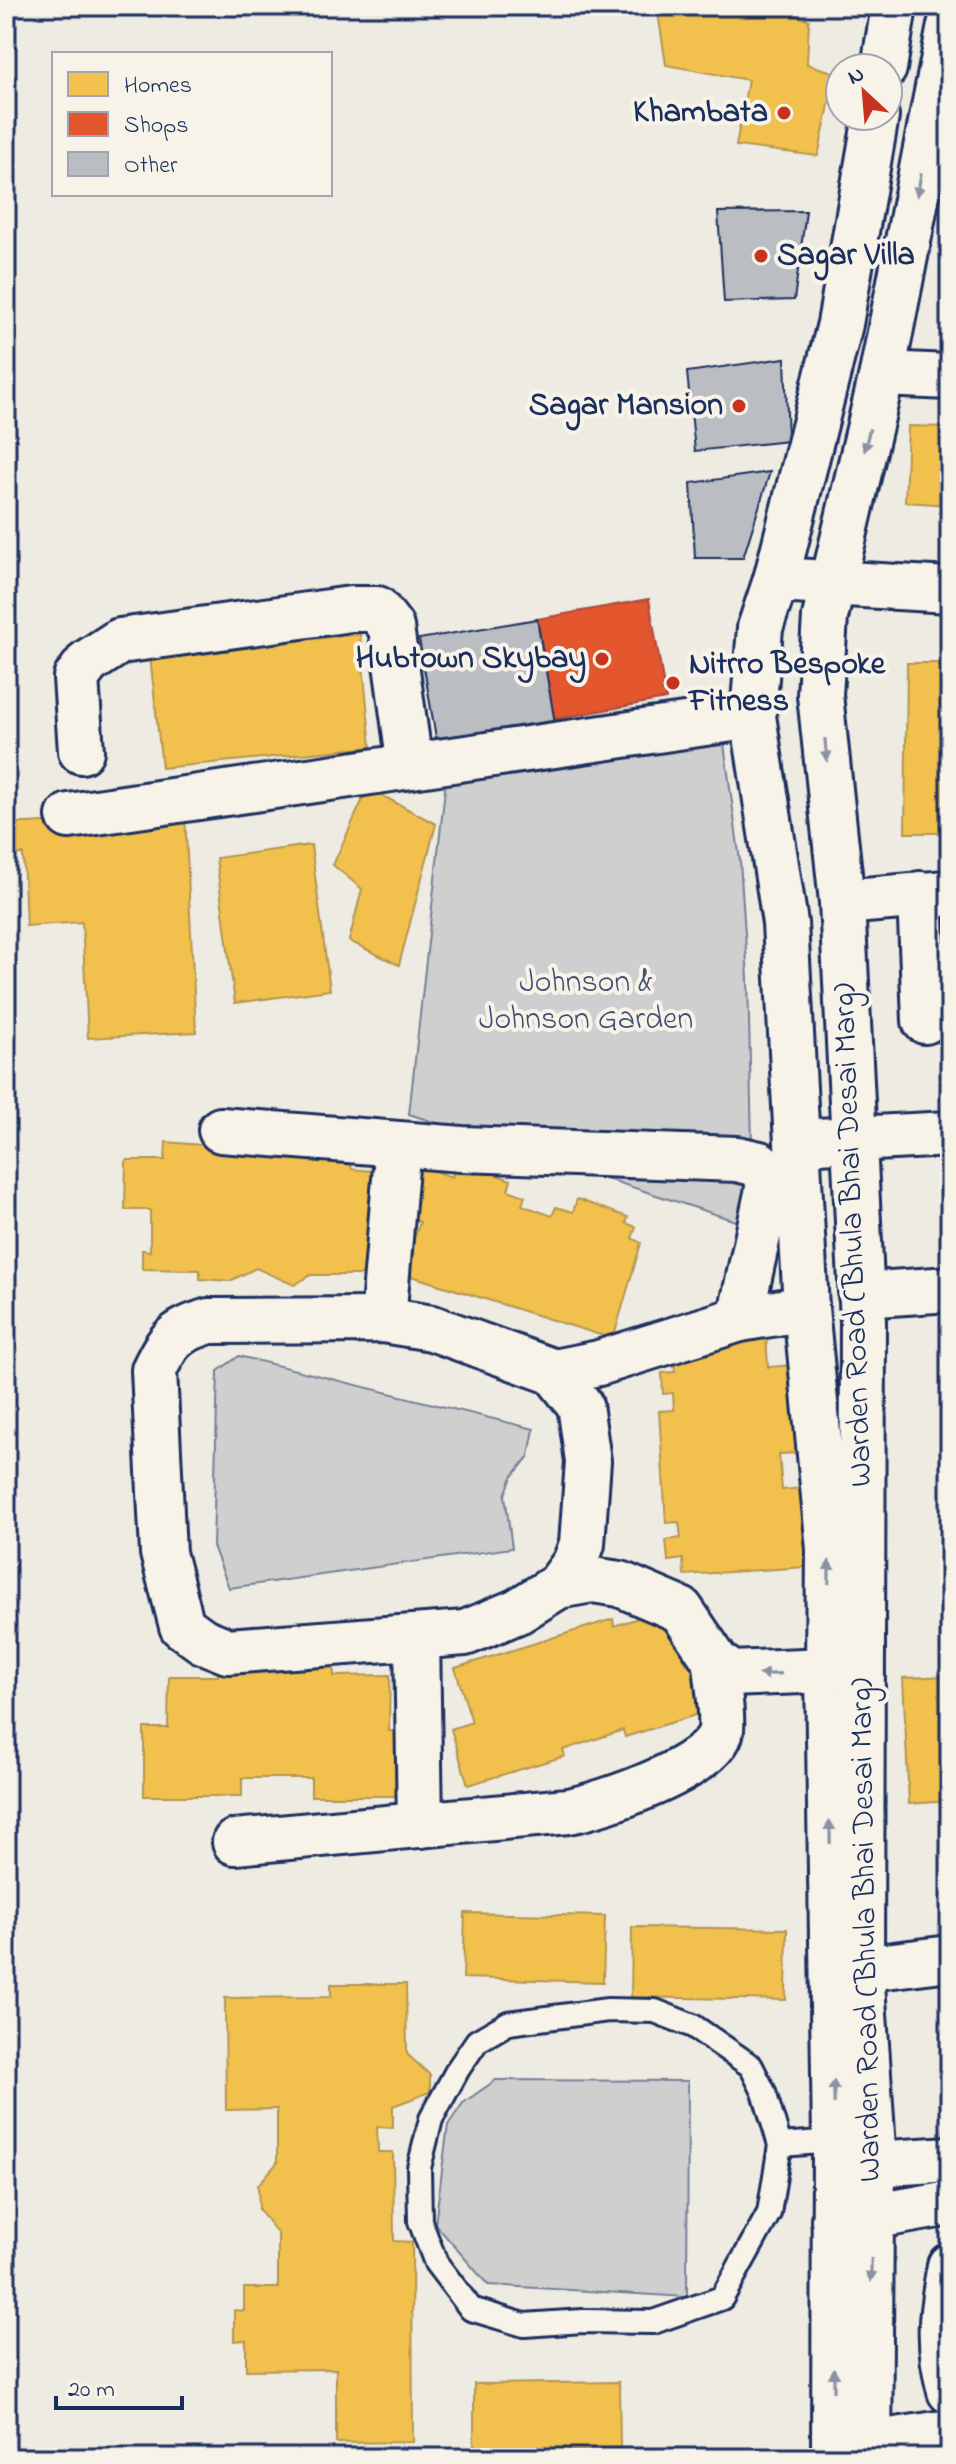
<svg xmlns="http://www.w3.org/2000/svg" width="956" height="2464" viewBox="0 0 956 2464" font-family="'Indie Flower',sans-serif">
<rect width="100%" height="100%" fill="#eeebe2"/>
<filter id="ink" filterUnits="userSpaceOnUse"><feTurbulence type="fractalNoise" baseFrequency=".0125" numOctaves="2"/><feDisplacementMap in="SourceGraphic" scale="16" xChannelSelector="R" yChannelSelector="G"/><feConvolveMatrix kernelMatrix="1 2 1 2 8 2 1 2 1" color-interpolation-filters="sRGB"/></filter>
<g filter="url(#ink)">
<g fill="#cfcfcf" stroke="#757f96" stroke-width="2">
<polygon points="721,722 740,861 748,978 754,1227 409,1114 447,771"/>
<polygon points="239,1356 534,1429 529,1456 512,1477 505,1495 512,1548 229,1588 213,1546 218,1371"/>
<polygon points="496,2080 688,2081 687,2297 488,2285 435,2224 448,2125 463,2103"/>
</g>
<g fill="#f2c14e" stroke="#b29553" stroke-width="2">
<polygon points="657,6 784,6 784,11 809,20 807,64 836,73 818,156 736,146 748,80 666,65"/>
<polygon points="908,426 950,427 950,505 905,502"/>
<polygon points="360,634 371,747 162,768 150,656"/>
<polygon points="907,663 950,663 950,833 905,833"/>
<polygon points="368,788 436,824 399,965 349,941 362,889 333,865"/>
<polygon points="185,815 196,1032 88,1038 82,922 26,926 23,854 6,855 6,824"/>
<polygon points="311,845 330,990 235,1003 216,858"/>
<polygon points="944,915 950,915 950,1044 938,1043"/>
<polygon points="166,1142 250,1149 344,1148 352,1169 381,1172 373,1275 311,1275 294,1285 256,1268 230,1281 200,1279 200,1270 142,1269 142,1250 150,1251 150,1210 125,1210 126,1160 165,1160"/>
<polygon points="457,1161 511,1180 508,1190 525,1196 522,1205 552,1216 556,1207 573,1212 577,1199 628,1217 626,1223 636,1227 632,1238 641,1243 613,1339 402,1273 420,1222 397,1214 414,1164 452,1177"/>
<polygon points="766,1334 768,1367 794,1365 800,1453 779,1454 782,1490 802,1488 807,1567 684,1575 683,1559 668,1561 666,1540 681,1538 679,1522 666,1523 659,1411 674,1410 673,1393 663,1394 662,1373 675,1372 673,1352 722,1348 721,1337"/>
<polygon points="669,1608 686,1664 700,1660 715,1709 625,1737 623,1730 563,1750 565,1756 468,1785 451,1729 472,1722 455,1668 613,1619 614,1626"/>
<polygon points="218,1664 334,1664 334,1676 390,1675 389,1731 407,1731 413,1796 311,1796 311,1778 242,1778 242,1796 144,1796 144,1728 168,1728 169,1676 218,1676"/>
<polygon points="950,1676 950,1801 909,1804 903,1678"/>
<polygon points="465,1913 605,1916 603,1982 463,1978"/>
<polygon points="632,1927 787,1929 786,2000 631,1997"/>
<polygon points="331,1984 406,1984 407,2054 430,2075 430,2092 393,2106 393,2128 377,2127 378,2152 393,2152 394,2241 412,2242 413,2442 336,2443 336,2369 246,2370 246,2340 234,2341 234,2310 244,2311 244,2288 278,2288 278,2234 259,2210 258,2185 277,2163 277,2109 226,2110 225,1998 331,1997"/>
<polygon points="950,2068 950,2147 942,2147"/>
<polygon points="619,2382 620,2450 474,2452 474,2384"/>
</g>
<polygon fill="#e4572e" stroke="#a84b3c" stroke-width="2" points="649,599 666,699 554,719 537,619"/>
<g fill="#babdc2" stroke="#1b2f5e" stroke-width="2">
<polygon points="806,211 794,300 724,302 718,212"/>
<polygon points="785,358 788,441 695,451 687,372"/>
<polygon points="770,472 743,558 695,558 691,483"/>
<polygon points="537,619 556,729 438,749 419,639"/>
</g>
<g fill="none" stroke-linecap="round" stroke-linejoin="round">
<defs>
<polyline id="lane" points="780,2145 769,2213 722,2298 653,2322 583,2321 524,2325 471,2309 436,2263 420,2221 419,2168 431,2119 458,2069 477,2041 508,2023 608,2010 655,2011 693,2026 751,2066 764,2092 780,2145 835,2141"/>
<g id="street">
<polyline points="882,374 950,377"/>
<polyline points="776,580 950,590"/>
<polyline points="81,751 76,678 88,662 120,641 351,609 377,609 391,627 410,766"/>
<polyline points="69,816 753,716"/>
<polyline points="920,894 925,1021"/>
<polyline points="842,902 947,893"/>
<polyline points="221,1130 462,1149 737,1159 759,1164 769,1180 767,1194 740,1319"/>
<polyline points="798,1142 950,1134"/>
<polyline points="861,1295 950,1289"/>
<polyline points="383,1320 398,1144"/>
<polyline points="554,1372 599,1363 740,1319 806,1308"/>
<path d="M558,1586L575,1563L582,1544L588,1461L580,1405L554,1372L432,1328L383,1320L209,1321C175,1332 170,1337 154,1370L163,1553L182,1626L203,1641L228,1651L465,1633L518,1611L558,1586L592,1580L620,1584L681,1610L716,1662L731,1674L828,1670"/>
<polyline points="417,1637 420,1825"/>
<path d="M235,1842L568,1811C602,1805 716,1767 721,1730C723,1712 717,1681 716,1662"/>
<polyline points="833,1970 861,1969 950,1958"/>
<polyline points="874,2164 950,2159"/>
<polyline points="834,2220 871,2217 950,2203"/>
<path d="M950,2266C941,2314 937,2343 950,2391"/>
<polyline points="869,2444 950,2432"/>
</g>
<g id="secondary">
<polyline points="884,68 894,6"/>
<polyline points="834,2458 835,2141 828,1670 829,1549 806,1308 785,923 753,716 760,628 776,580 840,324 876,116"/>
<polyline points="869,2458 871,2217 874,2164 861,1969 863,1322 842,902 820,695 825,617 882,374 950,26"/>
</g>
</defs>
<use href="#lane" stroke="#1b2f5e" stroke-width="28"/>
<use href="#street" stroke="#1b2f5e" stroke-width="50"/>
<use href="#secondary" stroke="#1b2f5e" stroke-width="50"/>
<use href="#lane" stroke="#f7f3e8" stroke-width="22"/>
<use href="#street" stroke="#f7f3e8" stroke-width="44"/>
<use href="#secondary" stroke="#f7f3e8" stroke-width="44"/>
</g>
<defs><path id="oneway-solid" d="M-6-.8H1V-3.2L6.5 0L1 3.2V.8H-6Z" transform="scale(2)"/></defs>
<g fill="#8991a3">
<use href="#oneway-solid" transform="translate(919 185) rotate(101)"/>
<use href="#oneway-solid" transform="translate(867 440) rotate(103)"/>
<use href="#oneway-solid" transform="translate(826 750) rotate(84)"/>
<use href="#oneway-solid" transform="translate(829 1572) rotate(-89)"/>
<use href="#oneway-solid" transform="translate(770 1674) rotate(178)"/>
<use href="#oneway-solid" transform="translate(830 1832) rotate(-91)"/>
<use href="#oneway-solid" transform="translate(834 2092) rotate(-91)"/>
<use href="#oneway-solid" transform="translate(871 2270) rotate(91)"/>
<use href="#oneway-solid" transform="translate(834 2380) rotate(-90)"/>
</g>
</g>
<g fill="#c8321e" stroke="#f7f3e8" stroke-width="3">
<circle cx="784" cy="113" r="8"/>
<circle cx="761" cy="256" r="8"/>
<circle cx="739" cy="406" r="8"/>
<circle cx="602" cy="659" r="8"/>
<circle cx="673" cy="683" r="8"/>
</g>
<g text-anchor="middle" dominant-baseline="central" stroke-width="8" stroke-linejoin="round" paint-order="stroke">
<g font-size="32" font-weight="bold" fill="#1b2f5e" stroke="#f7f3e8" text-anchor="end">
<text x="768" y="113">Khambata</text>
<text x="777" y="256" text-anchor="start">Sagar Villa</text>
<text x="723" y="406">Sagar Mansion</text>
<text x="586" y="659">Hubtown Skybay</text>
<text x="689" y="665" text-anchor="start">Nitrro Bespoke<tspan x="689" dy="37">Fitness</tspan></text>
</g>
<g font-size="32" fill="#3f4f75" stroke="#f7f3e8">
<text x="586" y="983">Johnson &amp;<tspan x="586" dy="37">Johnson Garden</tspan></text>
</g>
<g font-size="32" fill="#1b2f5e" stroke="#f7f3e8">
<text transform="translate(854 1235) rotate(-92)">Warden Road (Bhula Bhai Desai Marg)</text>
<text transform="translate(867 1930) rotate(-91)">Warden Road (Bhula Bhai Desai Marg)</text>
</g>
</g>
<rect width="956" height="2464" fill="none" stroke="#f7f3e8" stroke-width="32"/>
<rect x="16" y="16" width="924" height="2432" fill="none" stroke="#1b2f5e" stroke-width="3" filter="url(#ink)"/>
<rect x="52" y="52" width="280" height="144" fill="#f7f3e8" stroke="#9fa5b1" stroke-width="2"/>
<rect x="68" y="72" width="40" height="24" fill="#f2c14e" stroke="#9fa5b1" stroke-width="2"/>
<text x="124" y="92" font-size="24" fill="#1b2f5e">Homes</text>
<rect x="68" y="112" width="40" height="24" fill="#e4572e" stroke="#9fa5b1" stroke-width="2"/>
<text x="124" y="132" font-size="24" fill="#1b2f5e">Shops</text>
<rect x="68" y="152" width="40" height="24" fill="#babdc2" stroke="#9fa5b1" stroke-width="2"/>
<text x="124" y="172" font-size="24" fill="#1b2f5e">Other</text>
<g transform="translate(864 92) rotate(334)"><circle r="38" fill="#f7f3e8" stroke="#9fa5b1" stroke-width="2"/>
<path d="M0-6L14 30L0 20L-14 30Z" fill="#c8321e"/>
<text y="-12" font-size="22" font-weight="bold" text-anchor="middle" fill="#1b2f5e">N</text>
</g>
<path d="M56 2396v12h126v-12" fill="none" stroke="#1b2f5e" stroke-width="4"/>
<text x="68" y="2396" font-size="24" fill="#1b2f5e" stroke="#f7f3e8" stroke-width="6" paint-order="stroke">20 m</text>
</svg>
